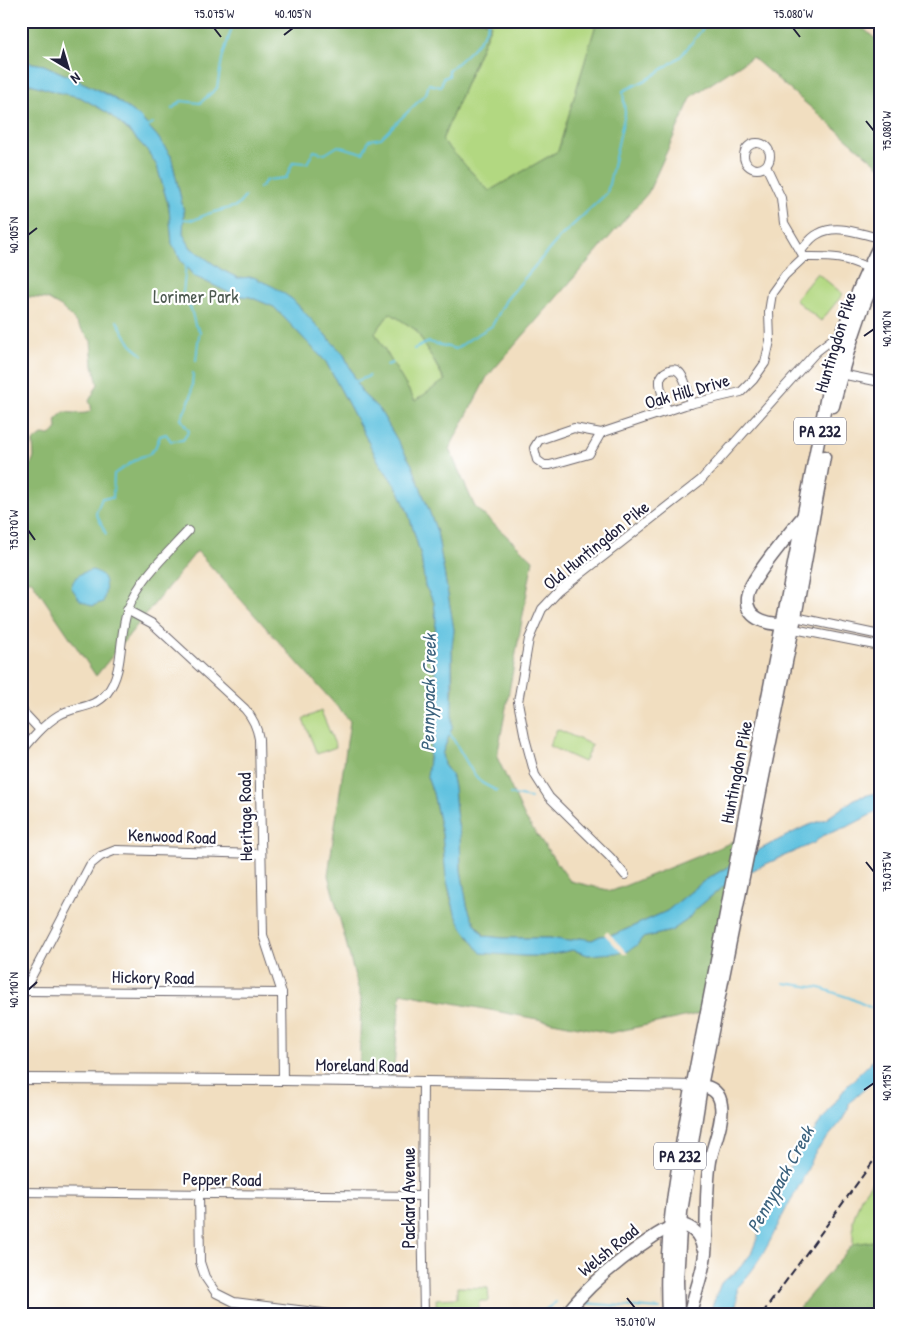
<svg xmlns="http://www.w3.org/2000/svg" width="901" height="1335" viewBox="0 0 901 1335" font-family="'Patrick Hand',sans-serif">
<rect width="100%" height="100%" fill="#fff"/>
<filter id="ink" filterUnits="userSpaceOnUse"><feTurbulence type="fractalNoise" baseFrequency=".02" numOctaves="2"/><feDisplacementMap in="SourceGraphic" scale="10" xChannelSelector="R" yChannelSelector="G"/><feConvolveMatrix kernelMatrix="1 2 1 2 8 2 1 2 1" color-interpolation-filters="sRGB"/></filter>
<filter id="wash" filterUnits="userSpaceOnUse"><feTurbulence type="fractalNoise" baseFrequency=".0096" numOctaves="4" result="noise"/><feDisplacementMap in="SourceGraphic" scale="20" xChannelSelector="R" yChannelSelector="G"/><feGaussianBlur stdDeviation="1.12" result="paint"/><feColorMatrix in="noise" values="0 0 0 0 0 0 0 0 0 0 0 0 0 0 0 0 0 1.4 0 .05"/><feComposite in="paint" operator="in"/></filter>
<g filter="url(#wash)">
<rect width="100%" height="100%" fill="#f1dec0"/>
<g fill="#b2d881" stroke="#6a7d5e">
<polygon points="483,21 597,21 558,151 489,191 442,140 491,25"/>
<polygon points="817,273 843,294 821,321 795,300"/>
<polygon points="390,313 416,330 445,381 415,401 375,333"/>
<polygon points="321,711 336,747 317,754 303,719"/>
<polygon points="557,729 592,745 584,762 549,746"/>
<polygon points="880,1170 880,1273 853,1244 853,1220 861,1197"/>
<polygon points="457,1287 488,1288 489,1301 479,1301 478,1314 437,1314 436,1299 457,1298"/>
</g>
<g fill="#8db86f" stroke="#586d55" fill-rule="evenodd">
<path d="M21,21H483L491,24L442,140L489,191L558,151L597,21H855L880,43V167L752,57L692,96L648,193L487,377L449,449L475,507L533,560L497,757L525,818L570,881L612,891L740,839L736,862L704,881L667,911L616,934L600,936L592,940L580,938L568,941L550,938H503L485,936L472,919L467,905L461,870L460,836L456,812L454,787L451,774L444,765L442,754L447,741L453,688L452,646L454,630L451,612L437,532L412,465L379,409L362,393L344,355L292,299L253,277L238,278L222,270L191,248L183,234L184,212L171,156L157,136L140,117L112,97L90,86L44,65L21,61ZM390,313L416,330L445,380L415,401L375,333Z"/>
<path d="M21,81L56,92L80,97L108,113L130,132L147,150L157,166L169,208L172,244L181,261L194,276L234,295L250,297L274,307L326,362L379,462L399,491L408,512L421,556L425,586L434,602L436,621L434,646L436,697L427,777L433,793L442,834L444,858L450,896L455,913L471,940L522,956H543L573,950L588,955L606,953L637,945L642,938L671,931L687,920L695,910L721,888L732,882L707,1012L610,1033L401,993L393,1076H359L361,999L328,875L350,721L197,551L96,676L31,580L21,583V498L24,481L34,457L33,442L42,435C50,436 52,435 57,428L56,419L64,412C73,412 99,419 89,401L98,384L93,365L91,341L72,318L61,307L47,299L21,296Z"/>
<polygon points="880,1240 880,1314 794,1314 853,1244"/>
</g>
<g fill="#61c2e0" stroke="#42728e">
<polygon points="21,61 44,65 90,86 112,97 140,117 157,136 171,156 184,212 183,234 191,248 222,270 238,278 253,277 274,287 292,299 344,355 362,393 379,409 412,465 437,532 451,612 454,630 452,646 452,728 442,754 444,765 451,774 454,787 456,812 460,836 461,870 467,905 472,919 484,936 503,938 550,938 568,941 580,938 592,940 600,936 616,934 667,911 704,881 741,859 804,827 826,819 856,798 880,792 880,810 849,826 822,836 814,843 759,867 721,888 695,910 687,920 671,931 642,938 637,945 627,952 588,955 573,950 543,956 522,956 481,953 462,927 455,913 446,877 442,834 433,793 427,777 436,697 434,646 436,620 434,602 425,586 421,556 408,512 399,491 379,462 326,362 274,307 250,297 234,295 194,276 181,261 172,244 169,208 157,166 147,150 130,132 108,113 80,97 56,92 21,81"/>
<path d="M92,570C108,574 107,588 103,602L92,606L80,600L71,587C75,575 81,573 92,570Z"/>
<path d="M880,1053V1075L849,1103C849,1119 821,1142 813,1156C810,1160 810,1166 807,1170C801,1184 792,1197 785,1211C770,1241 761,1263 737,1288V1302L733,1314H709L721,1283L737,1271L751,1254L771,1203L794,1159L846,1087Z"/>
</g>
<polygon fill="#f1dec0" points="606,932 608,932 628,954 623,954 604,934"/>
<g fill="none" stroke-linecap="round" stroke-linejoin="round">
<g stroke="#61c2e0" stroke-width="2">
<polyline points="172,109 181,101 200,103 217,88 222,59 232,27 236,24 236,21"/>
<polyline points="147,127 153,123"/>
<path d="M259,188L267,180L286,178L293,162L307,163L314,151L325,154L338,146L363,153L369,140L381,138L426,94L429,84L441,87L443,78L449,76V70C464,57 484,41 489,21"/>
<polyline points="183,219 194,220 207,214 237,206 245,197"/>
<polyline points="186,264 183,294 191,309 195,325 200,331 198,342 196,361"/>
<polyline points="117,321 131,345 143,355"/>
<polyline points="414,349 429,342 456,349 470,339 492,326 506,300 559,238 607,193 625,113 623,91 650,78 681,56 709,21"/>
<polyline points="387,365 392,363"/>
<polyline points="355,382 369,376"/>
<polyline points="106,534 96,513 102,498 113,498 114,474 140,457 148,455 155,448 160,436 166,434 171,441 183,440 189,431 181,419 191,397 193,373"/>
<polyline points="449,732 473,773 482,783 497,791"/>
<polyline points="510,794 530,798"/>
<polyline points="784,983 820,988 850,998 880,1012"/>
<polyline points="582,1303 660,1309"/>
<polyline points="537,1314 542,1312 556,1302"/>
<polyline points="706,1314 712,1310"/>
</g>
</g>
</g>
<g filter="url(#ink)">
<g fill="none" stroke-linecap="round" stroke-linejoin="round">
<defs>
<g id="minor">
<circle cx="757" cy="156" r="13"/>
<polyline points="766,166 781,198 784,223 804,257"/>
<path d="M801,251C806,245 811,237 818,234C837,223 860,234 880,238"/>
<polyline points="841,374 880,382"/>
<path d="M667,411C665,402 659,389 660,380C661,376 664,372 667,371C684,362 688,393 691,404"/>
<polygon points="574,428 601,433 589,454 550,465 544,465 537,460 534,448 539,440"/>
<path d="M601,433L685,405L741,392L753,380L765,363L770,341L769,312L772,293L785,275L804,257C832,257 842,256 868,268"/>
<path d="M127,610L153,624L245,709C253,718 257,727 259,739L263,935L282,993L283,1080"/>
<polyline points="791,619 795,617 880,635"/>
<polyline points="789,628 880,646"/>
<polyline points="21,708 24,713 40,730"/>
<path d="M21,752C32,739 44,724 59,715C75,706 94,709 107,693C125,670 118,635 128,609C140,578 166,555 188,531"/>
<polyline points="625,875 610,857 549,797 535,775 525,738 518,702 529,639 542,609 559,591 701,480 817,351 843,331"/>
<polyline points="24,991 282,993"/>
<polyline points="21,1001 24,991 90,865 101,856 116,850 260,854"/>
<polyline points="21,1059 22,1079"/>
<polyline points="423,1082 422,1207 424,1314"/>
<polyline points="21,1192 422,1196"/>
<polyline points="199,1193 200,1262 205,1277 216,1293 234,1302 331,1314"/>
</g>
<polyline id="tertiary" points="21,1079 283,1080 700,1086"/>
<path id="secondary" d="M566,1314C587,1287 612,1266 640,1246C652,1238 662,1229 676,1225"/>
<g id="primary">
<path d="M833,406C845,359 858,312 880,268"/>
<path d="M782,624C766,624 745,618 747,597C749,580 790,533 802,518"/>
<path d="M679,1224C693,1227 700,1234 703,1248"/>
<path d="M668,1314C665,1257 671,1206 681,1151C691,1089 704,1028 716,966C754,767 793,569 832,370C843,326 859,286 880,245"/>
<polyline points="678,1314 677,1281 681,1212 701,1086 795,617 824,457"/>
<path d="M690,1314C694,1294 703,1274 705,1254C708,1223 705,1192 710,1161C713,1145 724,1121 721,1105C720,1093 712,1087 701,1086"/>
</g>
</defs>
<use href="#minor" stroke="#6a646a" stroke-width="10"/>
<use href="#tertiary" stroke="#6a646a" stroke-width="12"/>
<use href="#secondary" stroke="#6a646a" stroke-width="14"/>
<use href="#primary" stroke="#6a646a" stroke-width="15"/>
<use href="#minor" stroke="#fff" stroke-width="8"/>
<use href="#tertiary" stroke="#fff" stroke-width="10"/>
<use href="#secondary" stroke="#fff" stroke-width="11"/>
<use href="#primary" stroke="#fff" stroke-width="12"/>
<polyline stroke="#22223b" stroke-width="2" stroke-dasharray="8 4" stroke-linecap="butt" points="762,1314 880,1152"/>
</g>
</g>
<path fill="none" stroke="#22223b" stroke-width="2" d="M214,28L221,37M793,28L800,37M284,35L293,28M866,121L874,131M28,235L37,228M864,336L874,329M28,530L35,540M866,862L874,872M28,990L37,982M864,1090L874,1083M627,1298L635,1308"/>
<g text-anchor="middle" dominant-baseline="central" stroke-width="4.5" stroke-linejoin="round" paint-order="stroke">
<g fill="#fff" stroke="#646476" stroke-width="1">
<rect x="794" y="417.5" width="52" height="27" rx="4"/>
<rect x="654" y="1142.5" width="52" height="27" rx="4"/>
</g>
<g font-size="16" font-weight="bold" fill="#22223b">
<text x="820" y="431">PA 232</text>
<text x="680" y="1156">PA 232</text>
</g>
<g font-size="18" fill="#4d5950" stroke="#fff">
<text x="196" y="296">Lorimer Park</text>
</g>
<g font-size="18" fill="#22223b" stroke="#fff">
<text transform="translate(835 342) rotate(-73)">Huntingdon Pike</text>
<text transform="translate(687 391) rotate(-16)">Oak Hill Drive</text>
<text transform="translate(596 545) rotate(-39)">Old Huntingdon Pike</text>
<text transform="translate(736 772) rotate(-79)">Huntingdon Pike</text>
<text transform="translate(245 817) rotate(-91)">Heritage Road</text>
<text transform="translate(172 836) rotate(2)">Kenwood Road</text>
<text transform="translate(153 977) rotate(1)">Hickory Road</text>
<text transform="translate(362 1065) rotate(1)">Moreland Road</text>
<text transform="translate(222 1179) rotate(1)">Pepper Road</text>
<text transform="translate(408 1198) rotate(-90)">Packard Avenue</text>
<text transform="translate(608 1250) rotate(-39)">Welsh Road</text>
</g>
<g font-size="19" font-style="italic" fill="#3b627d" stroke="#fff">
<text transform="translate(428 693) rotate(-89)">Pennypack Creek</text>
<text transform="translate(780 1179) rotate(-61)">Pennypack Creek</text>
</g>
</g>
<rect width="901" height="1335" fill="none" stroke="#fff" stroke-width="55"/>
<g transform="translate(68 68) rotate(142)" stroke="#ffffff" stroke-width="4" paint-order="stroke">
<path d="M0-4L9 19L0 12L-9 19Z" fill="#22223b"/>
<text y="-8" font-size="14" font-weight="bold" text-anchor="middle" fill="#22223b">N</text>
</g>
<rect x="28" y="28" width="846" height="1280" fill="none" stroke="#22223b" stroke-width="2"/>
<g font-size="12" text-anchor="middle" fill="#22223b">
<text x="214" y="18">75.075°W</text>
<text x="293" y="18">40.105°N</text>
<text x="793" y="18">75.080°W</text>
<text transform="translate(887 131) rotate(-90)" y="4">75.080°W</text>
<text transform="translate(14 235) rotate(-90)" y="4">40.105°N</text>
<text transform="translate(887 329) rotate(-90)" y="4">40.110°N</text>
<text transform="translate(14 530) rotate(-90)" y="4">75.070°W</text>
<text transform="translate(887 872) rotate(-90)" y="4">75.075°W</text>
<text transform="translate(14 990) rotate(-90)" y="4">40.110°N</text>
<text transform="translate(887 1083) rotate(-90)" y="4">40.115°N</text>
<text x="635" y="1326">75.070°W</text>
</g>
</svg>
